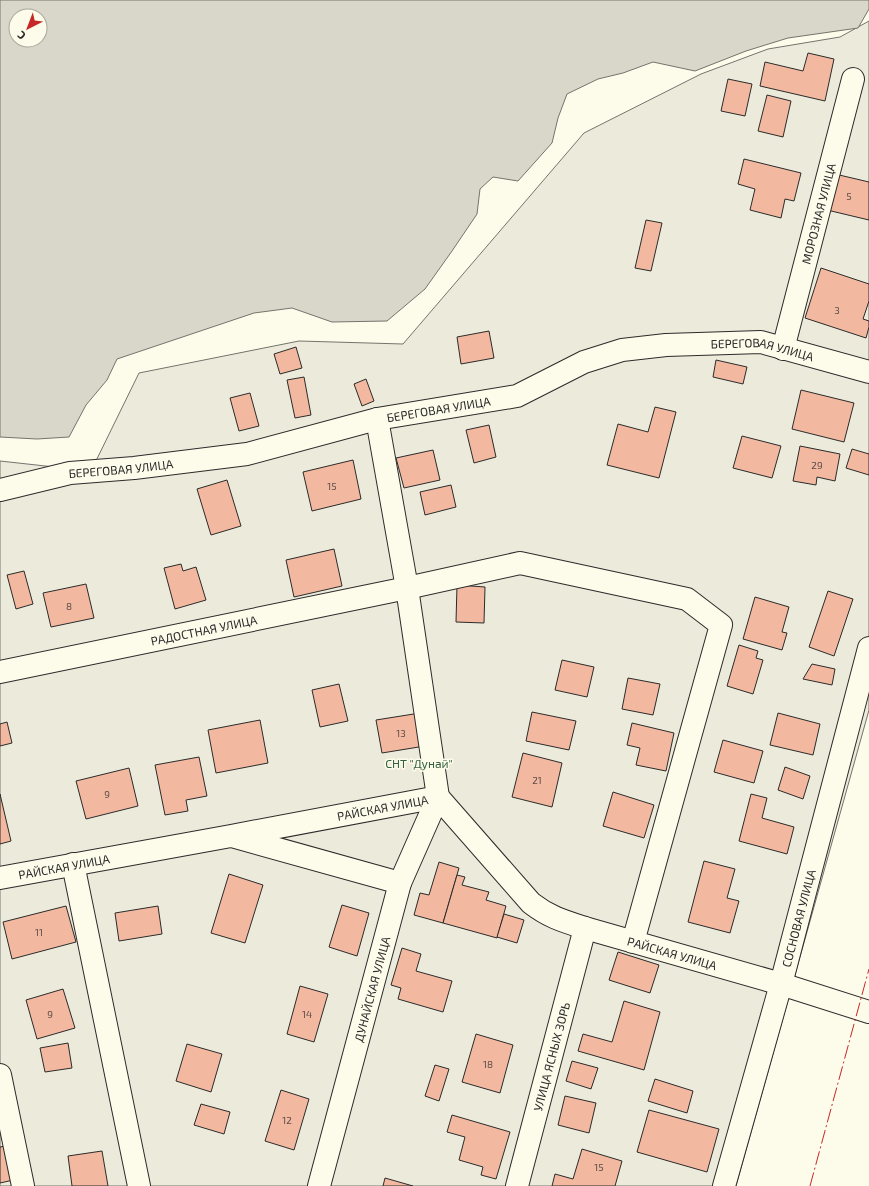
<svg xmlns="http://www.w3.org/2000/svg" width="869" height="1186" viewBox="0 0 869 1186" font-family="'Exo 2',sans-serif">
<rect width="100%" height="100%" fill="#fdfbea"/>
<polygon fill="#ecebdb" stroke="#74746e" points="869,21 869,710 736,1186 0,1186 0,461 91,471 139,373 299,341 403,344 584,133 701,74 768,49 840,37"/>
<path fill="#d8d7c9" stroke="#74746e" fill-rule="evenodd" d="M0,0H869V9L858,28L788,38L746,51L695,71L653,62L623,73L598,79L567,94L558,118L552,143L518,181L493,177L480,189L477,214L452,251L425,289L387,321L332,322L292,308L254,313L117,359L107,380L86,405L69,437L37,439L0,437ZM16,16H40V40H16Z"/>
<g fill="#f2b8a0" stroke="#2b2b2b">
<polygon points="808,53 834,59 825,101 760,86 765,62 803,71"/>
<polygon points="728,79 752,84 745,116 721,111"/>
<polygon points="767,95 791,101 783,137 758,131"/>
<polygon points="744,159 801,173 794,201 785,199 781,218 750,210 755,189 738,184"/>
<polygon points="835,174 869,182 869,220 827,210"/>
<polygon points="646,220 662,223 651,271 635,268"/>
<polygon points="821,268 869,284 869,301 863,319 869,321 869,327 866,338 805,318"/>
<polygon points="489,331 494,358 461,364 457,337"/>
<polygon points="296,347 302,368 280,374 274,354"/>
<polygon points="716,360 747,367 743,384 713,377"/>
<polygon points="304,377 311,415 295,418 287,380"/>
<polygon points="366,379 374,401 362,406 354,384"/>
<polygon points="801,390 854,403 844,442 792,429"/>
<polygon points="250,393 259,426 239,431 230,398"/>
<polygon points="655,407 676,412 659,478 607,465 618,424 648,432"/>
<polygon points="489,425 496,457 474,463 466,430"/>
<polygon points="742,436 781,446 772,478 733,468"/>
<polygon points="800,446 840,454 835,481 817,477 816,485 793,481"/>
<polygon points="852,449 869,454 869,475 846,468"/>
<polygon points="433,450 440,480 404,488 396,458"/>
<polygon points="353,460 361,499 312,511 303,472"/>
<polygon points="227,480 241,526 211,535 197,489"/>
<polygon points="451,485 456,507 425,515 420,492"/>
<polygon points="334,549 342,586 294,597 286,560"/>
<polygon points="181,564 183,571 196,567 206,600 175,609 164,568"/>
<polygon points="24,571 33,604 16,609 7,575"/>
<polygon points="86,584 94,618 51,627 43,593"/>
<polygon points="457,585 485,587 484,623 456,622"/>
<polygon points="828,591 853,599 834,656 809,647"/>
<polygon points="755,597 789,607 782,632 787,633 782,650 743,639"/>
<polygon points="739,645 758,651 756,658 763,660 753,694 727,686"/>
<polygon points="562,660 594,667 587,697 555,690"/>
<polygon points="812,664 835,669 832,685 803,679"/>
<polygon points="628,678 660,684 653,715 622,709"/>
<polygon points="339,684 348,721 320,727 312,690"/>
<polygon points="532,712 576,721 569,750 526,741"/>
<polygon points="420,713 425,746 382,753 376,720"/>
<polygon points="778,713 820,724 813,755 770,745"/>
<polygon points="260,720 268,763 216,773 208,730"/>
<polygon points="7,722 12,743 0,746 0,724"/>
<polygon points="632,723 674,733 666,771 636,765 640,748 627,745"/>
<polygon points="723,740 763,751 754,783 714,772"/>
<polygon points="523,753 562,763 552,807 512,797"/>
<polygon points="199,757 207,796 186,800 188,811 165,815 155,765"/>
<polygon points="785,767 810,776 803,799 778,790"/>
<polygon points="129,768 138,806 86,819 76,781"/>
<polygon points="613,792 654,805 644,838 603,826"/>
<polygon points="0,794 11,841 0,844"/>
<polygon points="751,794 767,798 762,818 794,827 787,854 739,841"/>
<polygon points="704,861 735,869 727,898 739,901 730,933 688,922"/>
<polygon points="439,862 459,868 443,923 414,915 420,893 429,895"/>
<polygon points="229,874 263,885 245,943 211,933"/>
<polygon points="457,875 465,877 462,885 489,892 486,900 506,906 497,938 443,923"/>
<polygon points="342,905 369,913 357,956 329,947"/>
<polygon points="66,906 76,942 12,959 3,922"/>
<polygon points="158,906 162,934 119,941 115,913"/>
<polygon points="504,914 524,920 517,943 497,937"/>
<polygon points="402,948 421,954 416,971 452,981 443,1012 398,999 401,988 391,985"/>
<polygon points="618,952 659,965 650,993 609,980"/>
<polygon points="300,986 328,994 314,1042 287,1034"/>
<polygon points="63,989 75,1028 37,1039 26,1000"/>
<polygon points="624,1001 660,1012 644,1070 578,1051 583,1034 612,1042"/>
<polygon points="476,1034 513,1045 500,1093 462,1082"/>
<polygon points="68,1043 72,1068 45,1072 40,1048"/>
<polygon points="187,1044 222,1054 211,1092 176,1081"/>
<polygon points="572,1061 598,1068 591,1089 566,1081"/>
<polygon points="435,1065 449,1069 439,1101 425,1096"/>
<polygon points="655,1079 693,1091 687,1113 648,1101"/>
<polygon points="281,1090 309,1099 294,1150 265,1141"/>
<polygon points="565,1096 596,1103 589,1133 558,1125"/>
<polygon points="201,1104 230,1112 224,1134 194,1125"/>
<polygon points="649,1110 719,1129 707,1172 637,1152"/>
<polygon points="452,1115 510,1132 496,1179 481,1175 483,1167 459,1160 465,1137 447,1132"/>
<polygon points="11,1145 18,1179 0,1183 0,1147"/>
<polygon points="582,1149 622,1161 615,1186 552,1186 555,1174 573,1179"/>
<polygon points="102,1151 108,1186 72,1186 68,1156"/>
<polygon points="385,1178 413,1186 383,1186"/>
</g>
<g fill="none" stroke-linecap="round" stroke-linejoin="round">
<defs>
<g id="minor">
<path id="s1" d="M783,349L853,79"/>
<path id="s2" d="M0,490L70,473L134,468L247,454L377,419L517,396L584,362L622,350L666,345L761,342L869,372"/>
<path id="s3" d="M0,672L407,588L520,563L687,599L721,625L633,942"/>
<polyline points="235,837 400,883"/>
<polyline points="73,864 139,1186"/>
<path id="s4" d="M0,878L231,836L438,797L531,903C549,917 563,921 585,928L781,984L869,1012"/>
<polyline points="0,1075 23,1186"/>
<path id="s5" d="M319,1186L400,883L438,797L407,588L377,419"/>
<path id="s6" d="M517,1186L585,928"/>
<path id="s7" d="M724,1186L781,984L869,648"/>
</g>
</defs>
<use href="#minor" stroke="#2b2b2b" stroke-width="24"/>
<use href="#minor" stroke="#fdfbea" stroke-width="22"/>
<polyline stroke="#c62828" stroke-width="1" stroke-dasharray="14 3 2 3" stroke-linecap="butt" points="810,1186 869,969"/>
</g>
<g text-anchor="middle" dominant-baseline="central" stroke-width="3" stroke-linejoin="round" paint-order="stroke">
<g font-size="10" fill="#5d4e48">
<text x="849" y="196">5</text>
<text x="837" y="310">3</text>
<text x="817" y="465">29</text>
<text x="332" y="486">15</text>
<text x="69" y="606">8</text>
<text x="401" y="733">13</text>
<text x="537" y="780">21</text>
<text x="107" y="794">9</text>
<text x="39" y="932">11</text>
<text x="50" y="1014">9</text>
<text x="307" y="1014">14</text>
<text x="488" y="1064">18</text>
<text x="287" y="1120">12</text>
<text x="599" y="1167">15</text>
</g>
<g font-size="12" fill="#2b2b2b" stroke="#fdfbea">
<text stroke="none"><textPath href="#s1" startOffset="140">МОРОЗНАЯ УЛИЦА</textPath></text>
<text stroke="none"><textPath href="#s2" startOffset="783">БЕРЕГОВАЯ УЛИЦА</textPath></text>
<text stroke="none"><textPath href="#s2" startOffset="447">БЕРЕГОВАЯ УЛИЦА</textPath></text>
<text stroke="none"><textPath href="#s2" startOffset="123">БЕРЕГОВАЯ УЛИЦА</textPath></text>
<text stroke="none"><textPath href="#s3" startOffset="208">РАДОСТНАЯ УЛИЦА</textPath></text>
<text stroke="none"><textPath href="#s4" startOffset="389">РАЙСКАЯ УЛИЦА</textPath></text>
<text stroke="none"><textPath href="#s4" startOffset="65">РАЙСКАЯ УЛИЦА</textPath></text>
<text stroke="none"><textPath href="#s7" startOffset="278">СОСНОВАЯ УЛИЦА</textPath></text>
<text stroke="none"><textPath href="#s4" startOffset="737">РАЙСКАЯ УЛИЦА</textPath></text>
<text stroke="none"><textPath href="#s5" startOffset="204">ДУНАЙСКАЯ УЛИЦА</textPath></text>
<text stroke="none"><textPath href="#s6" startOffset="134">УЛИЦА ЯСНЫХ ЗОРЬ</textPath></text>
</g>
<g font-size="12" fill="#34623c" stroke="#fdfbea">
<text x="419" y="763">СНТ "Дунай"</text>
</g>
</g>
<g transform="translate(28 28) rotate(222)"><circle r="19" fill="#fdfbea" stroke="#a9a89e"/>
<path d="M0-3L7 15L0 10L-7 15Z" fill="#c62828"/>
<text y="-6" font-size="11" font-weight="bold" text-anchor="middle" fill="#2b2b2b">С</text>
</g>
</svg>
